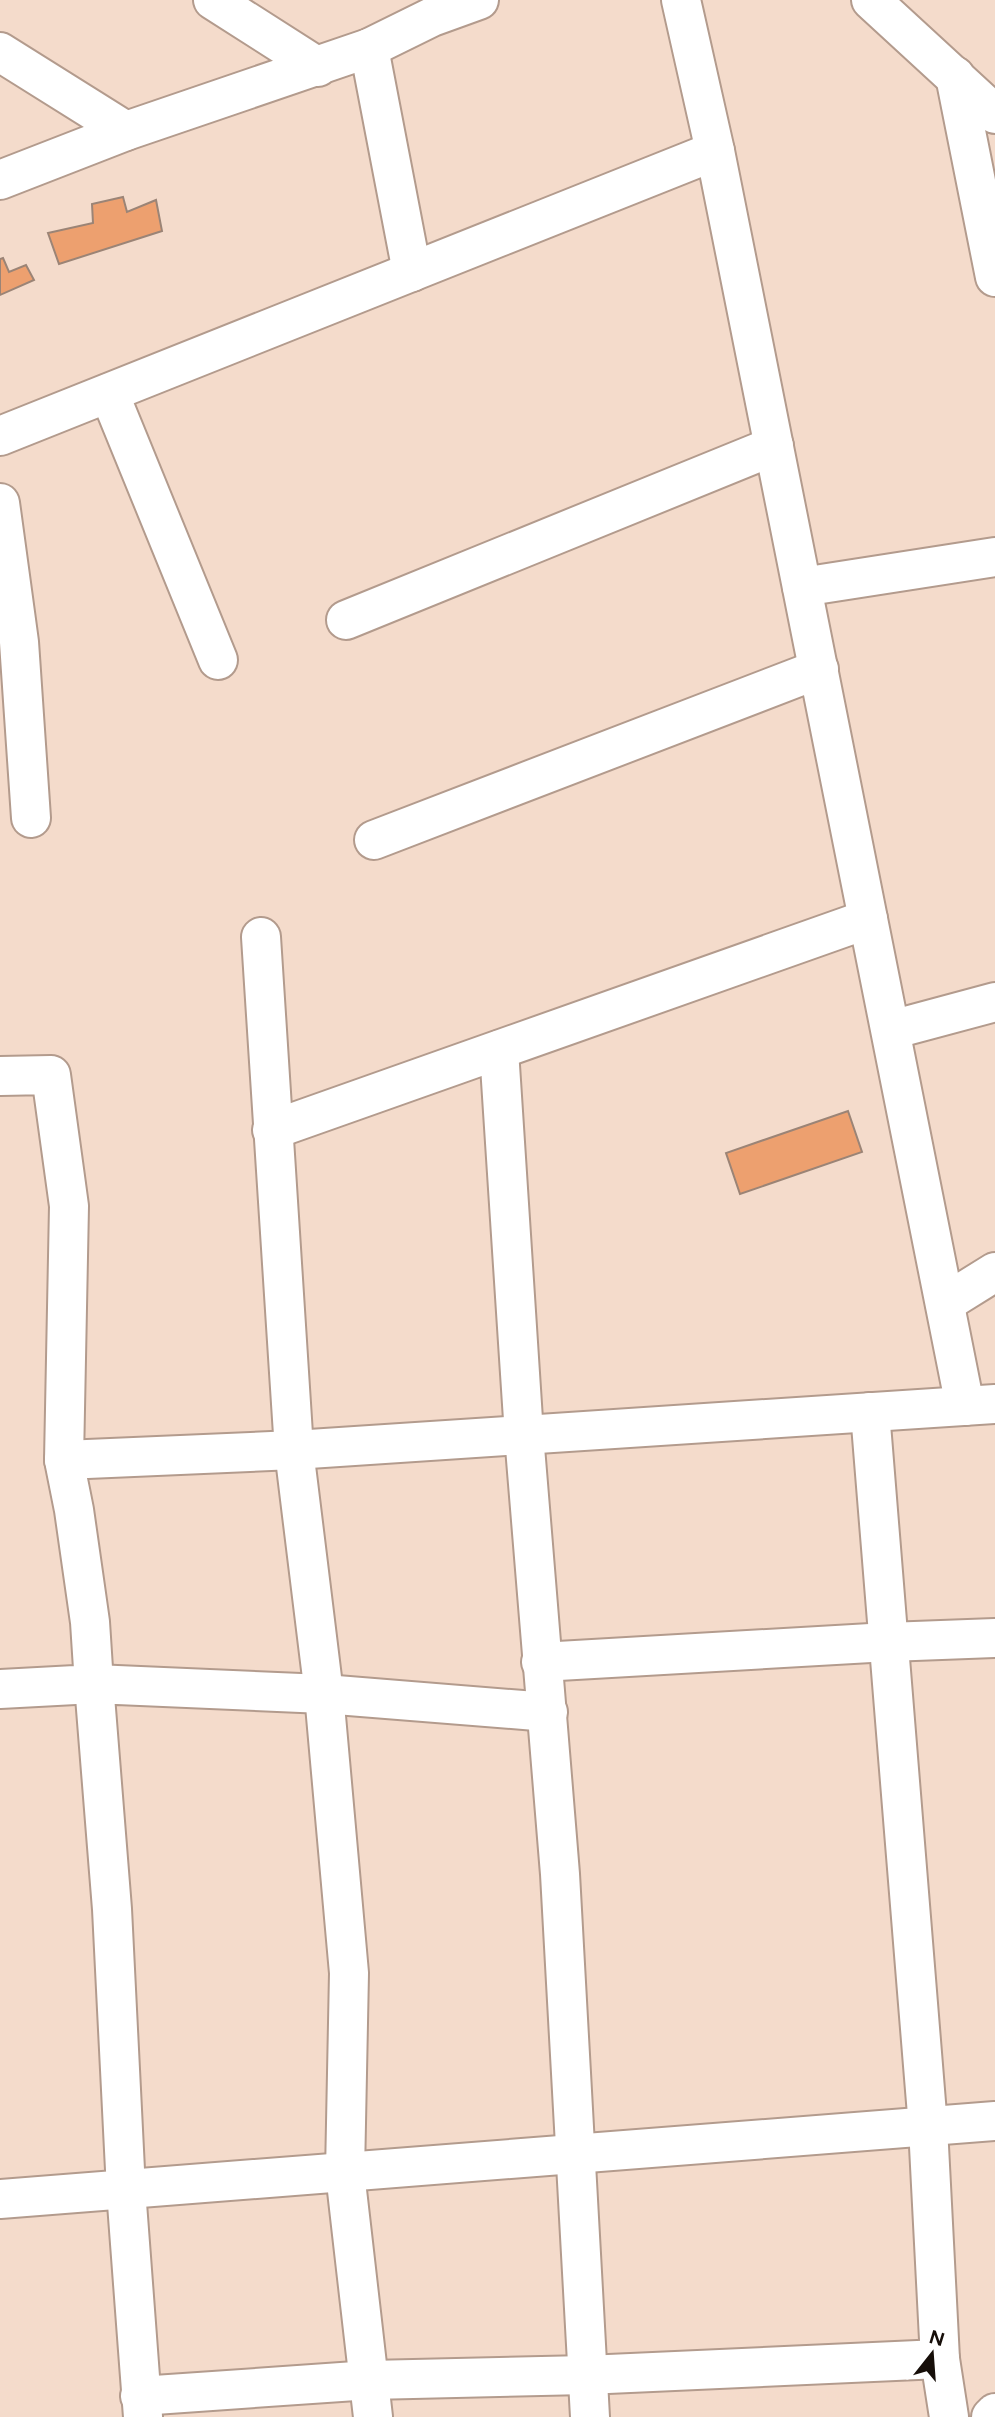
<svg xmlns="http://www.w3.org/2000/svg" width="995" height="2417" viewBox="0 0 995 2417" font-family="Figtree,sans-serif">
<rect width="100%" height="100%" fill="#f4dbcb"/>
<g fill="#eda06f" stroke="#9b8476" stroke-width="2">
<polygon points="123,197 127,212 156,200 162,231 59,264 48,233 93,223 92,204"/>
<polygon points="3,258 9,272 26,265 34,280 0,295 0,259"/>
<polygon points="848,1111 862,1152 740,1194 726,1153"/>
</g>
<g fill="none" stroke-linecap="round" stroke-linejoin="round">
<defs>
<g id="minor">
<polyline points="213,0 318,67"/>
<polyline points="681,0 715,151 965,1406"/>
<polyline points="871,0 995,114"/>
<polyline points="369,48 412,272"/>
<polyline points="0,52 126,131"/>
<polyline points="955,76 995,277"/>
<polyline points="0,180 126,131 369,48 432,17 479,0"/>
<polyline points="109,393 218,660"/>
<polyline points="0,436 715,151"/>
<polyline points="0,503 19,642 31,818"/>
<polyline points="802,587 995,557"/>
<polyline points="346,620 774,446"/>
<polyline points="374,840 819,669"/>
<polyline points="261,937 294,1450 324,1694 349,1973 345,2173 373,2417"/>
<polyline points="891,1030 995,1002"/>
<polyline points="499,1050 524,1435 560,1874 590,2417"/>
<polyline points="0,1076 51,1075 69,1206 64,1460 74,1510 90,1622 94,1684 0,1689"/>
<polyline points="272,1130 868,919"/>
<polyline points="945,1303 995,1272"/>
<polyline points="870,1412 928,2127 940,2359 949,2417"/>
<polyline points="64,1460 294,1450 995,1404"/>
<polyline points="541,1662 888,1642 995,1638"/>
<polyline points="0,2199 995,2121"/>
<polyline points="140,2396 370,2380 586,2375 940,2359"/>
<polyline points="143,2417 126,2190 112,1909 94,1684 324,1694 548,1712"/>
<polyline points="991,2417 995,2413"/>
</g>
</defs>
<use href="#minor" stroke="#b39b8d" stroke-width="42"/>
<use href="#minor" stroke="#fff" stroke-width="38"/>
</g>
<g transform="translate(932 2354) rotate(17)" stroke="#ffffff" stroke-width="5" paint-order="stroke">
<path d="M0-5L12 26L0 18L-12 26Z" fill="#160e09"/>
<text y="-10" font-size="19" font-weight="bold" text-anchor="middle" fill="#160e09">N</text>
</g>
</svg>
